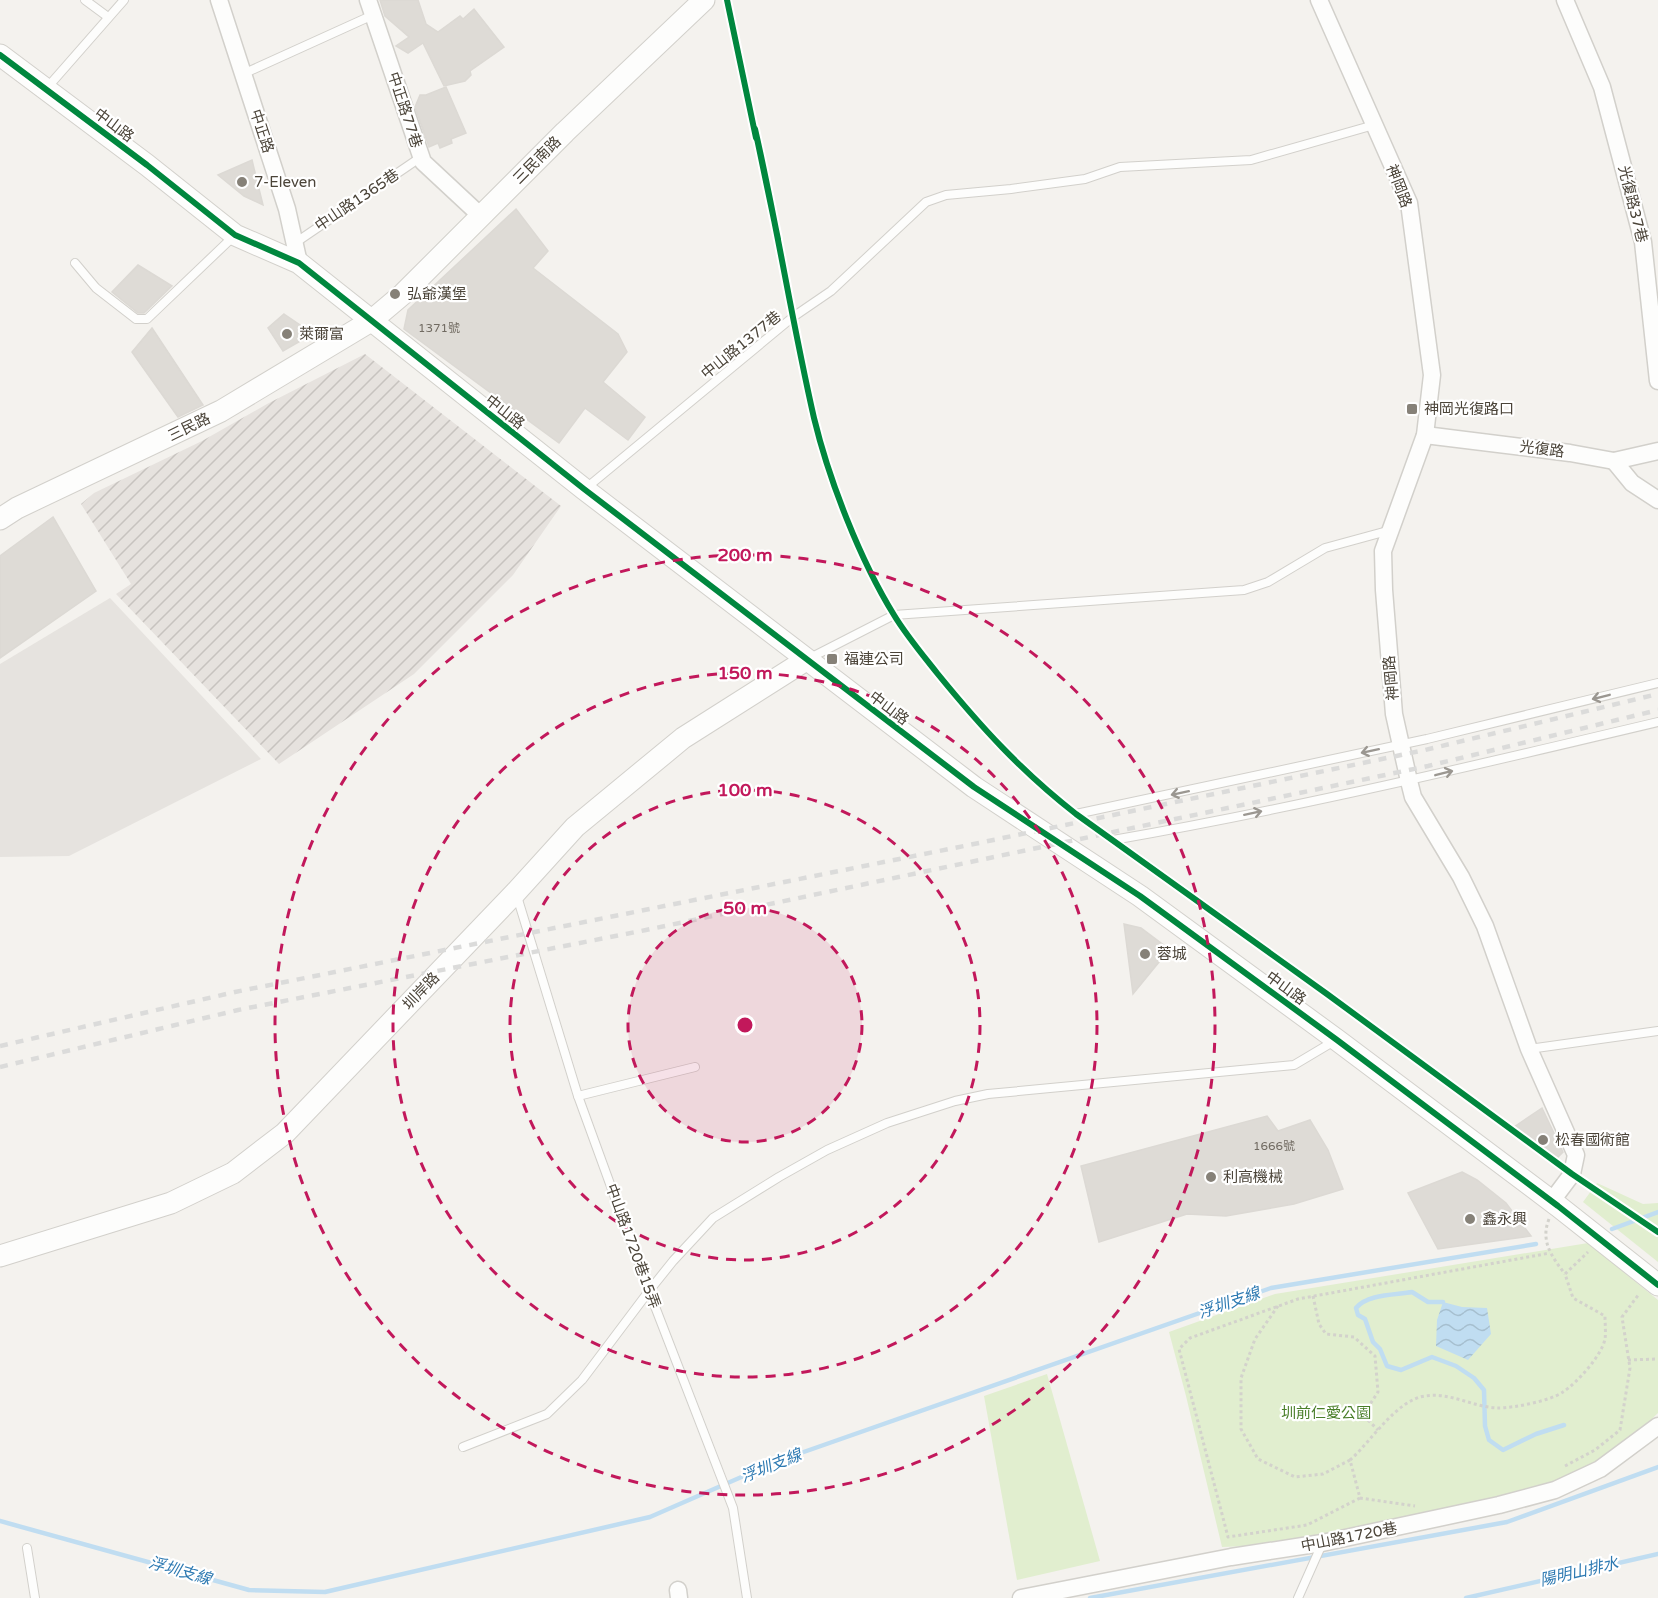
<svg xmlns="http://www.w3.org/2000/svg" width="1658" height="1598" viewBox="0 0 1658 1598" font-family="'Varela Round','Noto Sans TC',sans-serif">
<defs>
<pattern id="industrial-furrows" width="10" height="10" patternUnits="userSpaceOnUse" patternTransform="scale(1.5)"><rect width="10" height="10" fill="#e6e2de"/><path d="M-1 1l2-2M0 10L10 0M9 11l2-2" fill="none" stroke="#c7c3bf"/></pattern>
<pattern id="water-waves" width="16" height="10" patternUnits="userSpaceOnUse" patternTransform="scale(1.5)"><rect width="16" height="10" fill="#c0ddf1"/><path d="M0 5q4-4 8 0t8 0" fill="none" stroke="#a6bfcf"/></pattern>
</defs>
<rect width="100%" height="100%" fill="#f4f2ee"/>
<polygon fill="url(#industrial-furrows)" points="365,354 561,506 513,575 414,674 279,764 116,594 131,584 81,504 94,493 202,441 267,404"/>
<g fill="#e1eecf">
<polygon points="1597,1183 1643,1204 1658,1203 1658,1262 1583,1202"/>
<polygon points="1588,1243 1658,1300 1658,1413 1600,1469 1555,1490 1322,1543 1222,1547 1186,1396 1169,1332 1275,1294"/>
<polygon points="1047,1374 1100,1561 1017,1580 984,1396"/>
</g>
<polygon fill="#e6e3df" points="110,598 261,759 69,856 0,857 0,664"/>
<polygon fill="url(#water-waves)" points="1443,1302 1462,1307 1487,1308 1491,1334 1468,1360 1436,1346 1437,1320"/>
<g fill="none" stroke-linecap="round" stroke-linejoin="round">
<g stroke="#c0ddf1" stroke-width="4.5">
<polyline points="1612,1229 1658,1212"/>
<path d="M1443,1302H1428L1412,1292C1395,1295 1367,1294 1356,1308L1358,1315L1365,1319L1373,1342L1380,1349L1387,1366L1401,1370L1432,1357L1456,1366L1474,1378L1484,1390L1485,1426L1489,1440L1503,1450L1536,1434L1564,1425"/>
<polyline points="0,1521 249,1590 325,1592 650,1517 778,1461 1271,1288 1536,1244"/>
<polyline points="1090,1598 1507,1522 1658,1467"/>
<polyline points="1466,1598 1658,1554"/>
</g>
</g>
<g fill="#dedbd6" stroke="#dcd9d4" stroke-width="1.5">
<polygon points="380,0 418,0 426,24 438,32 460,16 463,19 474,9 504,47 470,71 471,75 465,81 444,86 423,43 408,53 396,46 409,37 385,16"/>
<polygon points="446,87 466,133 451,139 452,143 440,148 438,143 429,147 415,107 420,95 426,95"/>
<polygon points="252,160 259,189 263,205 244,196 218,175"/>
<polygon points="516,209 548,251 533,268 618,334 627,352 603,382 645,417 628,440 585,408 559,443 404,329 408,310"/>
<polygon points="138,265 172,286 144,313 138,313 112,292"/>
<polygon points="284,314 300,325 302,340 283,351 268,328"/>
<polygon points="152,328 203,405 178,417 132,352"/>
<polygon points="53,517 96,591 0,658 0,556"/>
<polygon points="1124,924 1141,928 1165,946 1159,962 1133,994"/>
<polygon points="1542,1108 1563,1152 1556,1159 1511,1129"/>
<polygon points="1267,1116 1278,1131 1310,1120 1328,1150 1343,1189 1294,1204 1226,1216 1187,1214 1099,1242 1081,1166"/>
<polygon points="1462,1172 1477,1180 1506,1203 1531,1236 1438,1249 1408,1193"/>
</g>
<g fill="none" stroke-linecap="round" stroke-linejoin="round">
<defs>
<g id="service">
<polyline points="85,0 108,17"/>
<polyline points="243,74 373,15"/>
<polyline points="46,89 124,0"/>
<polyline points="295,243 421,157"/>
<polyline points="75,263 96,288 136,319 147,319 235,235"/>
<polyline points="585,489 793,317 831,291 926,202 946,195 1011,189 1085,179 1120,167 1251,160 1374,125"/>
<polyline points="808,659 894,615 1244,590 1268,582 1325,548 1391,530"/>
<polyline points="1076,814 1427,739 1658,683"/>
<path d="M1113,840C1296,808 1477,765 1658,722"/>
<polyline points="516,893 578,1096 649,1291 733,1508 747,1598"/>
<polyline points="1529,1049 1658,1031"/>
<polyline points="578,1096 695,1067"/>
<polyline points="463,1447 547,1414 582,1380 649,1291 673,1261 713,1218 779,1177 827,1150 887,1123 955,1101 988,1094 1294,1065 1336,1040"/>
<polyline points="27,1548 35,1598"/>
<polyline points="1298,1598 1322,1544"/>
</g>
<g id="minor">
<polyline points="219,0 287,209 299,263"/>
<polyline points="368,0 423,162 481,216"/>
<polyline points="1319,0 1409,203 1432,375 1425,435 1383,551 1384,590 1394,714 1409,781 1413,797 1461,877 1485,926 1529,1049 1576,1155 1572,1174 1551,1202"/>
<polyline points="1565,0 1602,87 1643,242 1658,381"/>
<polyline points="1425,435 1570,453 1614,461 1658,451"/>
<polyline points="1614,461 1632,483 1658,500"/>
<polyline points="678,1590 679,1598"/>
<polyline points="1021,1598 1231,1557 1322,1543 1499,1505 1555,1490 1600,1469 1658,1426"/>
</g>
<g id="tertiary">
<polyline points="0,55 147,165 235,235 299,263 584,489 974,787 1140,896 1337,1040 1558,1206 1658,1285"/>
<polyline points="0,519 17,508 221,411 371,321 403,294 565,132 704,0"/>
<polyline points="0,1256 171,1203 233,1173 285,1133 516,892 575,827 683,738 806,660"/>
</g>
</defs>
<use href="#service" stroke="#d2d0cb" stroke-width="10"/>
<use href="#minor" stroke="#d2d0cb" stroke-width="19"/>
<use href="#tertiary" stroke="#d2d0cb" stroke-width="23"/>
<g stroke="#d3d2cc" stroke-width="3" stroke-dasharray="3 3" stroke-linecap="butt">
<path d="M1549,1219C1540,1241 1552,1257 1565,1274"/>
<polyline points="1313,1296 1319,1324 1326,1334 1354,1337 1375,1356 1378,1392 1363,1415 1378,1430"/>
<polyline points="1278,1306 1255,1339 1241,1378 1241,1429 1258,1459 1295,1477 1323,1474 1350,1460 1360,1498 1415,1506"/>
<polyline points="1628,1360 1658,1359"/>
<path d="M1350,1460C1371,1442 1396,1400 1425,1396C1450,1392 1473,1407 1497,1408C1514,1408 1550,1401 1563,1392C1577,1383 1602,1355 1605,1339C1606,1332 1605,1324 1605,1316L1573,1298L1565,1274L1588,1252"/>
<polyline points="1565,1466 1595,1450 1620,1430 1630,1368 1622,1317 1639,1294"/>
<polyline points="1360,1498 1307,1525 1228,1537 1179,1349 1190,1338 1298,1299 1550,1253"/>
</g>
<use href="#service" stroke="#fdfdfc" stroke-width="8"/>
<use href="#minor" stroke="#fdfdfc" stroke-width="16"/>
<use href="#tertiary" stroke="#fdfdfc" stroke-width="21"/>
<g stroke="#dbdbda" stroke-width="4.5" stroke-dasharray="8 8" stroke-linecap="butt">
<polyline points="0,1046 235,992 974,844 1425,750 1658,694"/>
<polyline points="0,1067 238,1010 646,930 1428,766 1658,710"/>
</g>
<defs>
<g id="cycleway">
<polyline points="727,0 756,138"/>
<polyline points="0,55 147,165 235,235 299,263 584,489 974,787 1140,896 1337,1040 1558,1206 1658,1285"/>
<path d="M778,239L755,129C777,225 792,322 814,418C829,480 860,560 894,615C906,635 922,654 937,673C981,727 1021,771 1076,814L1327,994L1572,1174L1658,1232"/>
</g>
</defs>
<use href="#cycleway" stroke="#fff" stroke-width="10"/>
<use href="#cycleway" stroke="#00873e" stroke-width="6"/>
</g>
<defs><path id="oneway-shaft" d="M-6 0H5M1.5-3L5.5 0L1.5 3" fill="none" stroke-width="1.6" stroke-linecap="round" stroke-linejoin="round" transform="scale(1.5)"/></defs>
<g stroke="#9b9791">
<use href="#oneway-shaft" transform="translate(1601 697) rotate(166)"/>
<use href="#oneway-shaft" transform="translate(1370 751) rotate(168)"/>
<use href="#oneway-shaft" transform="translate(1444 773) rotate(-14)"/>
<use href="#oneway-shaft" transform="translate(1180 793) rotate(168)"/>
<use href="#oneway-shaft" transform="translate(1253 813) rotate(-12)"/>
</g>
<circle cx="745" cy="1025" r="117" fill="#c2185b" fill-opacity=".12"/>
<g fill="none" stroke="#c2185b" stroke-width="3" stroke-dasharray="10 8">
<circle cx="745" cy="1025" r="117"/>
<circle cx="745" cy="1025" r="235"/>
<circle cx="745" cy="1025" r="352"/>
<circle cx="745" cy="1025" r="470"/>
</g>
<g fill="#868178" stroke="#fff" stroke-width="2">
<circle cx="242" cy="182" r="6"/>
<circle cx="395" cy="294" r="6"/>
<circle cx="287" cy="334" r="6"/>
<rect x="1406" y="403" width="12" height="12" rx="3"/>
<rect x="826" y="653" width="12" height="12" rx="3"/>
<circle cx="1145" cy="954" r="6"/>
<circle cx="1543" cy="1140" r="6"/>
<circle cx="1211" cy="1177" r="6"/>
<circle cx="1470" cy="1219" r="6"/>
</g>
<g text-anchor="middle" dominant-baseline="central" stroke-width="4.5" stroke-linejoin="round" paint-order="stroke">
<g font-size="12" fill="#706a61">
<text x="439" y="328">1371號</text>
<text x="1274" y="1146">1666號</text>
</g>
<g font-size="15" fill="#4b4439" stroke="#fff">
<text transform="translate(405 110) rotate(72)">中正路77巷</text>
<text transform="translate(114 125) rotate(37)">中山路</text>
<text transform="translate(262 131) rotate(72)">中正路</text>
<text transform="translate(537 160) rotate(-45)">三民南路</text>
<text transform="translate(1399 186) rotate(69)">神岡路</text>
<text transform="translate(357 200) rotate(-34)">中山路1365巷</text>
<text transform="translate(1633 204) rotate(76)">光復路37巷</text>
<text transform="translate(741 345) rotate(-39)">中山路1377巷</text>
<text transform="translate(505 412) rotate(38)">中山路</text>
<text transform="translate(189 427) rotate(-26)">三民路</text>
<text transform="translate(1542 449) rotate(7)">光復路</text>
<text transform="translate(1391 678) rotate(-95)">神岡路</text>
<text transform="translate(889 708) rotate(37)">中山路</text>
<text transform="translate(1286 988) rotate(36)">中山路</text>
<text transform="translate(421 991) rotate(-46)">圳岸路</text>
<text transform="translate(633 1246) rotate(70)">中山路1720巷15弄</text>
<text transform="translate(1349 1537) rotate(-11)">中山路1720巷</text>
</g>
<g font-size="15" fill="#4b4439" stroke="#fff" text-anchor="start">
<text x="254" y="182">7-Eleven</text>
<text x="407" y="294">弘爺漢堡</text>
<text x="299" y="334">萊爾富</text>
<text x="1424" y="409">神岡光復路口</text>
<text x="844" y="659">福連公司</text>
<text x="1157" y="954">蓉城</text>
<text x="1555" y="1140">松春國術館</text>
<text x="1223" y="1177">利高機械</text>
<text x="1482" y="1219">鑫永興</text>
</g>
<g font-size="15" fill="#4a7f2a" stroke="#fff">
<text x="1326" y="1413">圳前仁愛公園</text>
</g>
<g font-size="16" font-style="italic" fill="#2e7ab2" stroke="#fff">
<text transform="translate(1229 1303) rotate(-19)">浮圳支線</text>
<text transform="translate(771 1466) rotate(-22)">浮圳支線</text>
<text transform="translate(180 1571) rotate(16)">浮圳支線</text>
<text transform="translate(1579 1572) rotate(-13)">陽明山排水</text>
</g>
</g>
<circle cx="745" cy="1025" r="9" fill="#c2185b" stroke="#fff" stroke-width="3"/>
<g font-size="18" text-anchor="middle" font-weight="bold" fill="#c2185b" stroke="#fff" stroke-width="4.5" stroke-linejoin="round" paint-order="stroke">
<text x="745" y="561">200 m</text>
<text x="745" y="679">150 m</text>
<text x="745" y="796">100 m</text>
<text x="745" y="914">50 m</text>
</g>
</svg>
